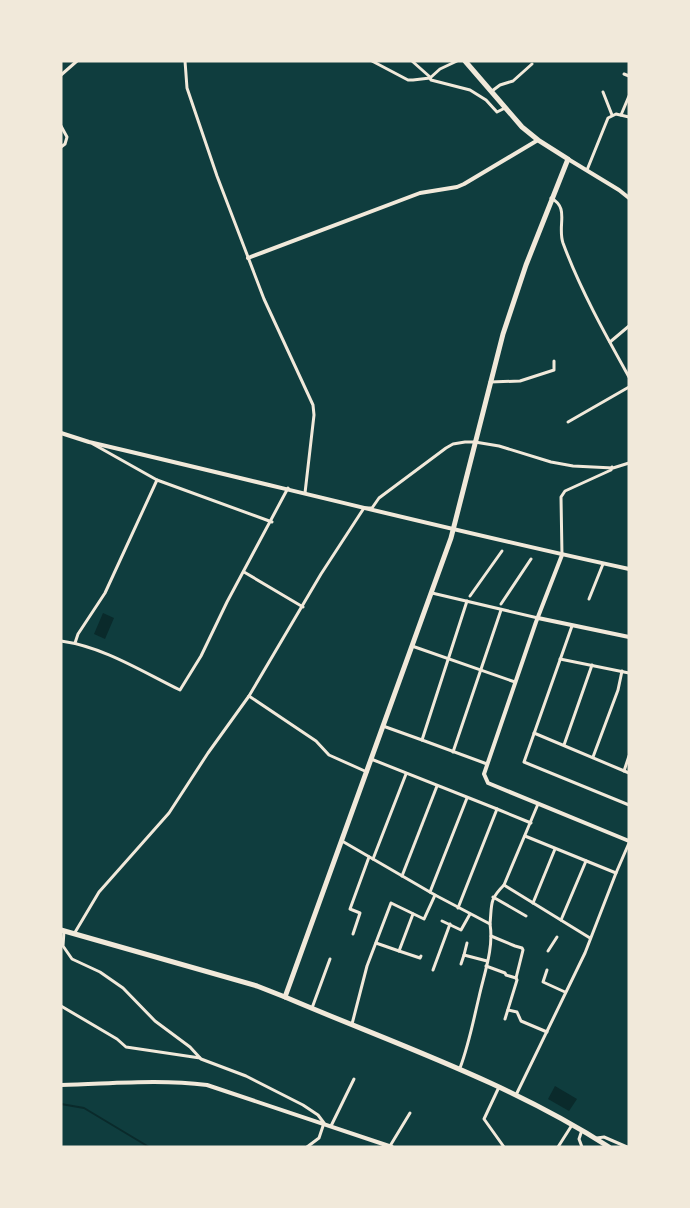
<svg xmlns="http://www.w3.org/2000/svg" width="690" height="1208" viewBox="0 0 690 1208" font-family="Inter,sans-serif">
<rect width="100%" height="100%" fill="#0f3d3e"/>
<g fill="#0a2a2b">
<polygon points="103,613 114,618 105,639 94,634"/>
<polygon points="555,1086 577,1099 569,1111 548,1099"/>
</g>
<g fill="none" stroke-linecap="round" stroke-linejoin="round">
<polyline stroke="#0a2a2b" stroke-width="2" points="61,1104 84,1108 149,1147"/>
<g stroke="#f1e9da" stroke-width="3">
<polyline points="185,61 187,88 217,176 264,299 313,405 314,415 305,493"/>
<polyline points="372,61 408,80 413,80 430,78 431,80 470,90 486,100 497,112 505,108"/>
<polyline points="412,61 430,77"/>
<polyline points="624,74 629,76"/>
<polyline points="61,75 77,61"/>
<polyline points="430,78 440,69 457,61"/>
<polyline points="492,91 500,85 513,81 532,64"/>
<polyline points="603,92 612,115"/>
<polyline points="621,115 629,96"/>
<polyline points="61,126 67,137 65,144 61,147"/>
<polyline points="587,170 608,118 616,114 629,117"/>
<path d="M551,198C570,208 557,225 563,243C580,289 605,334 629,377"/>
<polyline points="610,342 629,326"/>
<polyline points="490,382 520,381 554,370 554,361"/>
<polyline points="568,422 629,387"/>
<polyline points="157,480 272,522"/>
<polyline points="562,555 561,497 565,491 611,470 612,467"/>
<polyline points="244,572 303,607"/>
<polyline points="432,593 538,618"/>
<polyline points="470,596 502,551"/>
<polyline points="589,599 603,564"/>
<polyline points="467,601 422,740 487,764"/>
<polyline points="501,604 531,559"/>
<polyline points="572,626 524,762 629,805"/>
<path d="M61,641C104,647 141,671 180,690L201,656L227,602L288,488"/>
<polyline points="75,643 78,634 105,593 157,480 93,444"/>
<polyline points="412,646 515,682"/>
<polyline points="560,659 629,673"/>
<polyline points="383,726 422,740"/>
<polyline points="534,733 629,773"/>
<polyline points="564,745 592,665"/>
<polyline points="453,752 501,610"/>
<polyline points="593,757 618,690 622,671"/>
<polyline points="371,759 497,809 458,908"/>
<polyline points="624,771 629,756"/>
<polyline points="367,772 329,755 316,741 249,696 321,574 364,508 372,508 379,498 446,448 453,444 465,442 475,442 499,446 551,462 573,466 613,468 629,463"/>
<polyline points="538,804 504,885 590,938"/>
<polyline points="497,809 531,823"/>
<path d="M342,841L435,895L490,924C492,904 489,900 504,885"/>
<polyline points="373,859 406,774"/>
<polyline points="616,873 629,843"/>
<polyline points="402,876 437,786"/>
<polyline points="430,892 467,798"/>
<polyline points="493,897 526,916"/>
<polyline points="533,903 555,849"/>
<polyline points="561,920 586,861"/>
<polyline points="442,921 461,930 470,914"/>
<polyline points="64,931 63,946 72,959 100,972 123,988 155,1021 190,1047 201,1059 246,1076 303,1105 318,1115 324,1123 319,1138 307,1147"/>
<polyline points="74,934 99,892 169,813 208,753 249,696"/>
<polyline points="353,934 360,913 350,909 369,857"/>
<polyline points="491,936 515,946 522,948 523,950 516,978 517,980 505,1019"/>
<polyline points="376,943 399,951 413,914"/>
<polyline points="467,943 464,955 487,961"/>
<polyline points="399,951 420,958 421,956"/>
<polyline points="548,951 557,937"/>
<polyline points="461,964 464,955"/>
<polyline points="486,966 505,973 506,975 516,978"/>
<polyline points="433,970 450,924"/>
<polyline points="547,970 543,982 565,992"/>
<polyline points="61,1006 117,1039 126,1047 200,1058"/>
<polyline points="312,1008 330,959"/>
<polyline points="508,1010 517,1012 521,1021 547,1032"/>
<polyline points="352,1024 367,966 391,903 424,919 435,895"/>
<path d="M460,1068C469,1044 473,1022 479,997C484,974 494,948 490,924"/>
<polyline points="499,1087 484,1119 504,1147"/>
<polyline points="516,1095 585,953 616,873 525,836"/>
<polyline points="331,1126 354,1079"/>
<polyline points="582,1130 579,1139 582,1147"/>
<polyline points="597,1138 604,1137 627,1147"/>
<polyline points="390,1146 410,1113"/>
<polyline points="558,1147 572,1125"/>
</g>
<g stroke="#f1e9da" stroke-width="4">
<polyline points="568,159 619,190 629,198"/>
<polyline points="248,258 420,193 457,187 464,184 538,140"/>
<path d="M61,433L89,442C269,484 448,530 629,569"/>
<polyline points="562,555 536,622 484,774 488,783 629,841"/>
<polyline points="538,618 629,637"/>
<path d="M61,1085C110,1084 158,1079 207,1085L392,1147"/>
</g>
<g stroke="#f1e9da" stroke-width="5">
<path d="M61,930L257,986L285,997C395,1044 508,1082 609,1147"/>
<polyline points="285,997 451,538 503,334 526,265 568,159 538,140 522,127 465,61"/>
</g>
</g>
<rect width="690" height="1208" fill="none" stroke="#f1e9da" stroke-width="125"/>
</svg>
